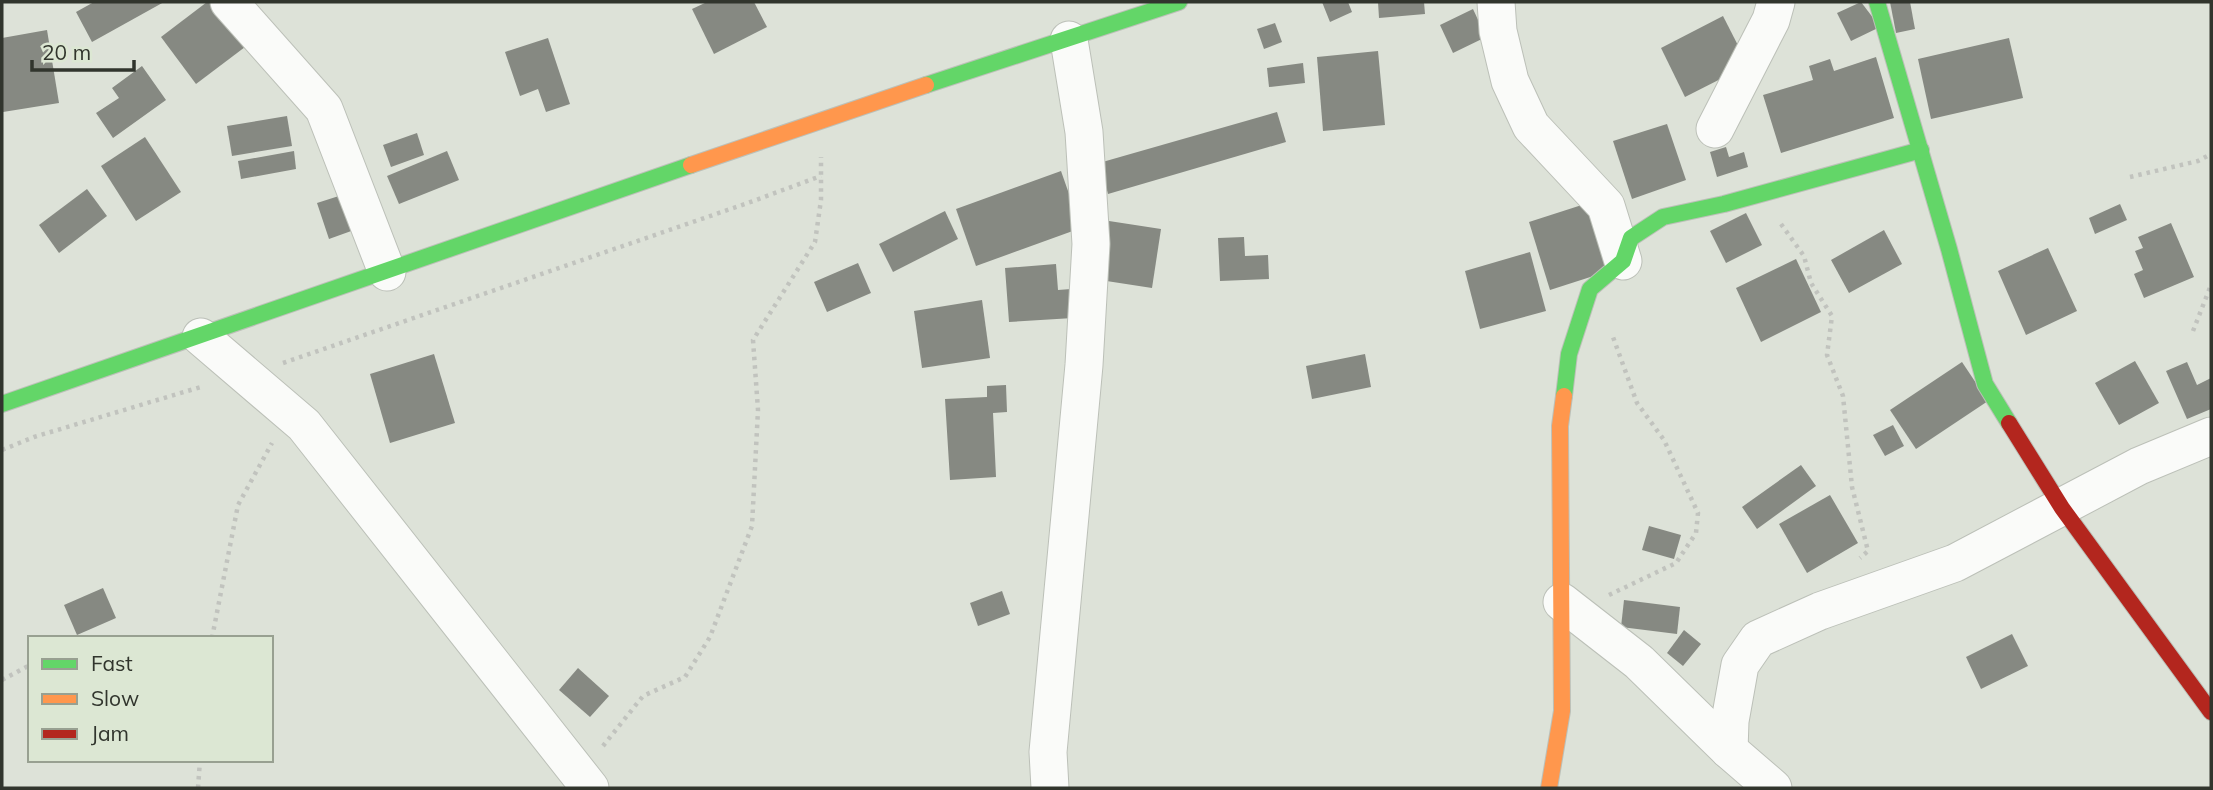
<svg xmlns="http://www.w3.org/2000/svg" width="2213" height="790" viewBox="0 0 2213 790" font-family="Mulish,sans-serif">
<rect width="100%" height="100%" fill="#dde2d8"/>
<g fill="#868982">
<polygon points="94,2 164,2 92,42 76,12"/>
<polygon points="207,2 210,2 245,47 196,84 161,37"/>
<polygon points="707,2 754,2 767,27 714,54 692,9"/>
<polygon points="1322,2 1348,2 1352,12 1330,22"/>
<polygon points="1378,2 1424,2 1425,14 1379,18"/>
<polygon points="1861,2 1880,27 1851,41 1837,13"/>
<polygon points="1890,2 1910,2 1915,29 1896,33"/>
<polygon points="1473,9 1486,37 1453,53 1440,25"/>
<polygon points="1723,16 1748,65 1685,97 1661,48"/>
<polygon points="1275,23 1282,42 1264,49 1257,29"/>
<polygon points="47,30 59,103 3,112 2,38"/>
<polygon points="548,38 570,104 546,112 538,89 520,96 505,52"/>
<polygon points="2009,38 2023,98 1931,119 1918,59"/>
<polygon points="1378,51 1385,125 1323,131 1317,57"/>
<polygon points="1876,57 1894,118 1781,153 1763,95 1813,80 1809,66 1830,59 1834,71"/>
<polygon points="1303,63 1305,83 1269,87 1267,68"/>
<polygon points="142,66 166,100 113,138 96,113 119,98 112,88"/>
<polygon points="1277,112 1286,142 1108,194 1099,163"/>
<polygon points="287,116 292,146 232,156 227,126"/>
<polygon points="1667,124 1686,180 1632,199 1613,141"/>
<polygon points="417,133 424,155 391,167 383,145"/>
<polygon points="145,137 181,192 136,221 101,166"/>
<polygon points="1726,147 1729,157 1744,152 1748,167 1717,177 1710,152"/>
<polygon points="294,151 296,169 241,179 238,161"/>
<polygon points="447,151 459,180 399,204 387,176"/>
<polygon points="1061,171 1081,228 976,266 956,209"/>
<polygon points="87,189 107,216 59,253 39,225"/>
<polygon points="342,195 354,230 329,239 317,203"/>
<polygon points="1588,203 1609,271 1550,290 1529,222"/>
<polygon points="2120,204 2127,220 2095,234 2089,218"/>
<polygon points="945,211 958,239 893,272 879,244"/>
<polygon points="1746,213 1762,245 1726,263 1710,231"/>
<polygon points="1109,221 1161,229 1152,288 1100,280"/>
<polygon points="2171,223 2194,277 2144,298 2134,274 2143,270 2135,251 2143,248 2138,237"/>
<polygon points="1884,230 1902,264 1849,293 1831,260"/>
<polygon points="1244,237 1245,256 1268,255 1269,279 1220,281 1218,238"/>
<polygon points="2048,248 2077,311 2026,335 1998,271"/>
<polygon points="1530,252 1546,311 1480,329 1465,271"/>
<polygon points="1796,259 1821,312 1761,342 1736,288"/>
<polygon points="858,263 871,293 827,312 814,282"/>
<polygon points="1056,264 1058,290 1071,289 1073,318 1009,322 1005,268"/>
<polygon points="982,300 990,358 922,368 914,311"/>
<polygon points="434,354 455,423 390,443 370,374"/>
<polygon points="1365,354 1371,387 1312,399 1306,366"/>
<polygon points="2135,361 2159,403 2119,425 2095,383"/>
<polygon points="1962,362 1988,401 1916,449 1890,410"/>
<polygon points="2187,362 2197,385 2211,378 2211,409 2187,419 2166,371"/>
<polygon points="1006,385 1007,412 993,413 996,477 950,480 945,399 987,397 987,386"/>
<polygon points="1893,425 1904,446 1885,456 1873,435"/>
<polygon points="1801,465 1816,486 1757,529 1742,507"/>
<polygon points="1830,495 1858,543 1807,573 1779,524"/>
<polygon points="1649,526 1681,535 1674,559 1642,550"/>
<polygon points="103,588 116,618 77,635 64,605"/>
<polygon points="1002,591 1010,614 978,626 970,603"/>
<polygon points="1624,600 1680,607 1677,634 1621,627"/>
<polygon points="1684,630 1701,644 1683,666 1667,653"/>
<polygon points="2012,634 2028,666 1981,689 1966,657"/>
<polygon points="578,668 609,696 590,717 559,690"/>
</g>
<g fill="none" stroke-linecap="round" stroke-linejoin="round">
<defs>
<g id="street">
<polyline points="229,2 324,109 387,272"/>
<polyline points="1496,2 1498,31 1510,81 1531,126 1606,206 1623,261"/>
<polyline points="1715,129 1771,20 1776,2"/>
<polyline points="201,337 304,425 590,788"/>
<polyline points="1562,602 1639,662 1729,750 1773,788"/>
<polyline points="1729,750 1730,721 1740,665 1758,639 1820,611 1955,563 2139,466 2211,436"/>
<polyline points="1050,788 1048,752 1084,365 1091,244 1084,132 1069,40"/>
</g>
<g id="fast">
<polyline points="1877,2 1949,249 1985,384 2009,423"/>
<polyline points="926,85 1179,2"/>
<polyline points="1564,396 1569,354 1590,289 1623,261 1631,238 1663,217 1724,204 1921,150"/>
<polyline points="2,404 691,165"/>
</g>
<g id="slow">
<polyline points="691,165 926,85"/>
<polyline points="1549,788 1562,711 1560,426 1564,396"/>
</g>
<polyline id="jam" points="2009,423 2062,508 2211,712"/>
</defs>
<use href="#street" stroke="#bcc0b8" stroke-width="39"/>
<use href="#fast" stroke="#bcc0b8" stroke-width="18"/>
<use href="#slow" stroke="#bcc0b8" stroke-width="18"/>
<use href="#jam" stroke="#bcc0b8" stroke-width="18"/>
<g stroke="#c1c3be" stroke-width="4.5" stroke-dasharray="3.5 5" stroke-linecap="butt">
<polyline points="2130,177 2198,161 2211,154"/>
<polyline points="1781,224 1804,256 1811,283 1832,316 1827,355 1843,396 1852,487 1868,551 1860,558"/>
<polyline points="2193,331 2211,285"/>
<polyline points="283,363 745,204 821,176"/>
<polyline points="2,450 34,437 204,386"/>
<polyline points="1609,595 1676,563 1696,533 1698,513 1664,440 1637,403 1613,337"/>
<polyline points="212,638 238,505 272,443"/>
<polyline points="2,680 30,665"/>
<polyline points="603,746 643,696 685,677 710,637 752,526 758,410 753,340 815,242 821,200 821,157"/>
<polyline points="198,788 200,760"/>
</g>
<use href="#street" stroke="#fafbf9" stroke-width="37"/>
<use href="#fast" stroke="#63d668" stroke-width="16"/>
<use href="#slow" stroke="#ff974d" stroke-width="16"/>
<use href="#jam" stroke="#b3261e" stroke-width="16"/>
</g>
<rect width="2213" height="790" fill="none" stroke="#31352d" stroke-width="7"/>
<rect x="28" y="636" width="245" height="126" fill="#dce7d3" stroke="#98a091" stroke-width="2"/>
<rect x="42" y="659" width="35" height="10" fill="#63d668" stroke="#98a091" stroke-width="2"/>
<text x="91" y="671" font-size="21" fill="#31352d">Fast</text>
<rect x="42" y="694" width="35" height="10" fill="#ff974d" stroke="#98a091" stroke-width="2"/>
<text x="91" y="706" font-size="21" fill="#31352d">Slow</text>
<rect x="42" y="729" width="35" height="10" fill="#b3261e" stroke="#98a091" stroke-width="2"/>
<text x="91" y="741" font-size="21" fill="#31352d">Jam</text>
<path d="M32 60v10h102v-10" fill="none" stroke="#31352d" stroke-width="3.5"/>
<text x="42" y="60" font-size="21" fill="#31352d" stroke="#dce7d3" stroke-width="5" paint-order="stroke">20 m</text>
</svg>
